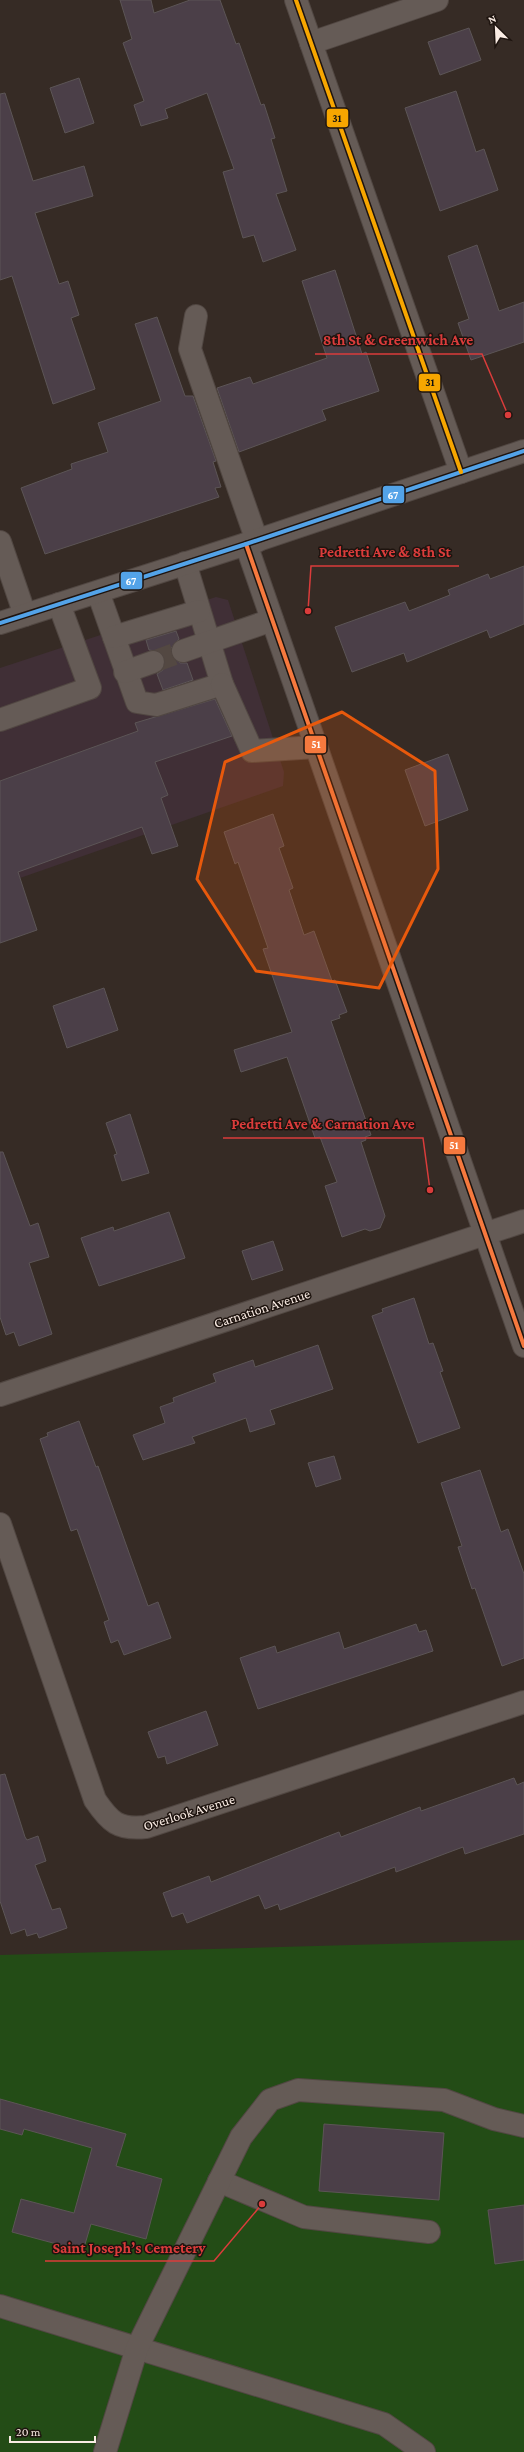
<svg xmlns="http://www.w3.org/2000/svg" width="524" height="2452" viewBox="0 0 524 2452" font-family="'Crimson Pro',serif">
<rect width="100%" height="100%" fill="#362b25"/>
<polygon fill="#402f36" points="216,597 228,600 284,772 283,786 0,885 0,668"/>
<polygon fill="#234c16" points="524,1940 524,2452 0,2452 0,1955"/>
<g fill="#4b3f48" stroke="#5c5556">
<polygon points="120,0 151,0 154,13 190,0 220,0 236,44 239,43 261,105 264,104 275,138 271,139 287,191 276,194 296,250 263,262 254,235 243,238 223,172 234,169 207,93 165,109 168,118 141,126 134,105 144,101 123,43 132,39"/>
<polygon points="469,28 481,60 440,75 428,42"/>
<polygon points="79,78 94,123 65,133 50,88"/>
<polygon points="456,91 476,152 484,149 498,190 440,211 405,108"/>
<polygon points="5,93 33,181 84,166 93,196 35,213 59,284 68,281 79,315 71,318 95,389 53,404 12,276 0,280 0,94"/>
<polygon points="477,245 499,311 524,302 524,342 471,360 458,323 469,319 448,256"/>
<polygon points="335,270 362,354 366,352 379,391 322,410 326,420 239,452 217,388 250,377 253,384 327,358 302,281"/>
<polygon points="157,317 185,396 193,396 216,461 213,462 221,487 215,488 219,497 45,554 21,488 72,469 71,464 108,452 98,423 161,401 135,324"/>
<polygon points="524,566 524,624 490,638 487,630 407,662 404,653 352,672 335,627 405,602 409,611 450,595 448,590 488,574 490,579"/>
<polygon points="176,631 179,639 171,648 171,655 180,663 187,663 193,680 163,690 157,674 163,670 165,658 161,652 149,650 146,640"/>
<polygon points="215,699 232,736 155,762 168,795 161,798 178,846 152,854 142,827 18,872 37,930 0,943 0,781 138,731 135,723"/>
<polygon points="448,754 468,810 425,826 405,770"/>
<polygon points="273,814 284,846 279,848 293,888 289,890 304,935 314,931 332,981 335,980 347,1012 339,1015 340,1018 331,1021 371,1135 365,1137 366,1140 361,1142 385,1216 380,1228 370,1231 365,1229 342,1237 325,1186 337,1182 320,1137 315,1138 287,1057 241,1072 234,1050 292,1032 263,949 268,948 238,862 235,864 224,832"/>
<polygon points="104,988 118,1030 67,1048 53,1006"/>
<polygon points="130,1114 149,1173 122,1181 114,1155 117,1154 106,1123"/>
<polygon points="0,1152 3,1152 30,1226 38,1223 49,1257 29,1263 52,1334 19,1346 14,1332 6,1335 0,1317"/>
<polygon points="169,1212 185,1258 99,1286 81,1238 113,1227 114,1231"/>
<polygon points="273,1241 283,1270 252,1280 242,1251"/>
<polygon points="414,1298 429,1344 433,1343 443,1371 440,1372 460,1428 418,1443 372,1316 383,1312 382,1309"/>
<polygon points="318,1345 333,1389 270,1410 275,1424 250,1432 246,1418 192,1437 195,1443 143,1460 133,1435 165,1423 160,1407 174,1402 173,1398 216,1382 213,1374 253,1360 255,1367"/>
<polygon points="79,1421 96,1467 98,1466 148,1606 158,1602 171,1638 124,1655 118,1640 111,1643 104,1622 109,1620 77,1529 71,1531 40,1439 48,1436 47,1433"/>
<polygon points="334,1456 341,1479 316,1487 308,1463"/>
<polygon points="480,1470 501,1532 508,1529 524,1574 524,1658 502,1666 475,1588 472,1589 458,1547 462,1546 441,1483"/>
<polygon points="416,1624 419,1632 426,1630 433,1651 258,1709 240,1658 275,1646 277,1653 339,1632 344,1649"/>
<polygon points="206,1711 218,1745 167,1764 165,1756 158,1758 148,1732"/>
<polygon points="5,1774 25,1837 27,1840 38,1836 46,1861 35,1865 52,1910 60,1908 67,1928 39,1938 37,1933 27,1936 25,1929 11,1934 0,1901 0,1775"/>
<polygon points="514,1778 517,1785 524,1782 524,1834 465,1854 463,1847 396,1872 395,1867 280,1910 278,1904 265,1909 259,1895 187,1923 183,1913 172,1917 163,1893 209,1876 211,1882 339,1832 341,1837 420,1807 421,1811"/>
<polygon points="0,2099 126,2134 116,2166 162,2179 146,2239 91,2224 83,2251 12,2232 21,2199 74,2213 92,2148 24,2129 22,2135 0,2129"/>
<polygon points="324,2124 444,2133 439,2200 319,2191"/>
<polygon points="524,2205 524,2260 495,2264 488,2210"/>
</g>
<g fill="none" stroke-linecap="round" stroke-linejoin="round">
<polyline stroke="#534842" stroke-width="22" stroke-dasharray="22 11" stroke-linecap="butt" points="153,662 183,651"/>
<defs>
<g id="minor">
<polyline points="296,0 461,472"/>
<polyline points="311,43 437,0"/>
<polyline points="196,316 190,349 257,541"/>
<polyline points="0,542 25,615"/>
<polyline points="246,544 524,1346"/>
<polyline points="98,592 137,702 156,705 222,684 185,563"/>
<polyline points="0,623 246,544 524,451"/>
<polyline points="114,637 199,611"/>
<polyline points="183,651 272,620"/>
<polyline points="125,672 153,662"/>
<polyline points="222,684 252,751 316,747"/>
<polyline points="0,720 90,688 59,604"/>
<polyline points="0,1395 524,1221"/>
<path d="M0,1524L95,1800C110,1822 118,1830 146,1827L524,1702"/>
<polyline points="219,2181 304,2217 429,2232"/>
<polyline points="0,2306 384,2424 424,2452"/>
<polyline points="105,2452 137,2348 241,2137 270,2100 298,2090 444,2100 494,2119 524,2126"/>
</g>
</defs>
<use href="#minor" stroke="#514742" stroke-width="24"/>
<use href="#minor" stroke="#655b56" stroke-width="22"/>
<defs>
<polyline id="bus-1" points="246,544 524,1346"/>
<polyline id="bus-2" points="0,623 246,544 524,451"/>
<polyline id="bus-3" points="296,0 461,472"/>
</defs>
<use href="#bus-1" stroke="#1e140f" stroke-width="7"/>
<use href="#bus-2" stroke="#1e140f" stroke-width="7"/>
<use href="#bus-3" stroke="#1e140f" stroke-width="7"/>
<use href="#bus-1" stroke="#f6793e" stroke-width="4"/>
<use href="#bus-2" stroke="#53a3e8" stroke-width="4"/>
<use href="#bus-3" stroke="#f7a600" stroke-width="4"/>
</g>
<path fill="#e8590c" fill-opacity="0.2" stroke="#e8590c" stroke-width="3" stroke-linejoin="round" d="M342,712L435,771L438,869L379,988L256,971L197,879L225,762Z"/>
<g text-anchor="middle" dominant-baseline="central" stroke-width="3" stroke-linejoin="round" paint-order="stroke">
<g font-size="14" fill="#faece4" stroke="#1e140f">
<text transform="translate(262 1308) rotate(-18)">Carnation Avenue</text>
<text transform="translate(189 1812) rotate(-17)">Overlook Avenue</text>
</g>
</g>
<path fill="none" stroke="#da3c3b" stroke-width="1.5" d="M508 415L482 354H315M308 611L311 566H459M430 1190L423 1138H223M262 2204L214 2261H45"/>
<g fill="#da3c3b" stroke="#1e140f" stroke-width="1.5">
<circle cx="508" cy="415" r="4"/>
<circle cx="308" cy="611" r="4"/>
<circle cx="430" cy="1190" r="4"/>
<circle cx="262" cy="2204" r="4"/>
</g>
<g font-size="15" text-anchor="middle" font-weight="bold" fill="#da3c3b" stroke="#1e140f" stroke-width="3" stroke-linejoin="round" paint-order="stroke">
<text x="398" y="345">8th St &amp; Greenwich Ave</text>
<text x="385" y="557">Pedretti Ave &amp; 8th St</text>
<text x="323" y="1129">Pedretti Ave &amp; Carnation Ave</text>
<text x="129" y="2253">Saint Joseph’s Cemetery</text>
</g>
<g stroke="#1e140f" stroke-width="1.5">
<rect x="326" y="108" width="23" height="20" rx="4" fill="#f7a600"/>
<rect x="418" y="373" width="23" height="19" rx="4" fill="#f7a600"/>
<rect x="382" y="485" width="23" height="19" rx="4" fill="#53a3e8"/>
<rect x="120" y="571" width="23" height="19" rx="4" fill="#53a3e8"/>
<rect x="304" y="735" width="23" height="19" rx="4" fill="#f6793e"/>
<rect x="443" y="1136" width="23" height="19" rx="4" fill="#f6793e"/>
</g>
<g font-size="11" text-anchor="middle" font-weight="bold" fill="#fff">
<text x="393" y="499">67</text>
<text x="131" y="585">67</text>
<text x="316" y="748">51</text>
<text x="454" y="1149">51</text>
</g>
<g font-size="11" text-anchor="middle" font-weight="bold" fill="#111">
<text x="337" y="122">31</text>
<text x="430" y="386">31</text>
</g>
<g transform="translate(496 28) rotate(336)" stroke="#1e140f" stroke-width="3" paint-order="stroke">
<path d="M0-3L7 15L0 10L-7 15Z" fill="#faece4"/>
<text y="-6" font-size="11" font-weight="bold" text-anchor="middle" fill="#faece4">N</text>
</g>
<path d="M10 2436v6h85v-6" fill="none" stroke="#faece4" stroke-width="2"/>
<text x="16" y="2436" font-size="12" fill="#faece4" stroke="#1e140f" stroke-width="3" paint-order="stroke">20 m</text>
</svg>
